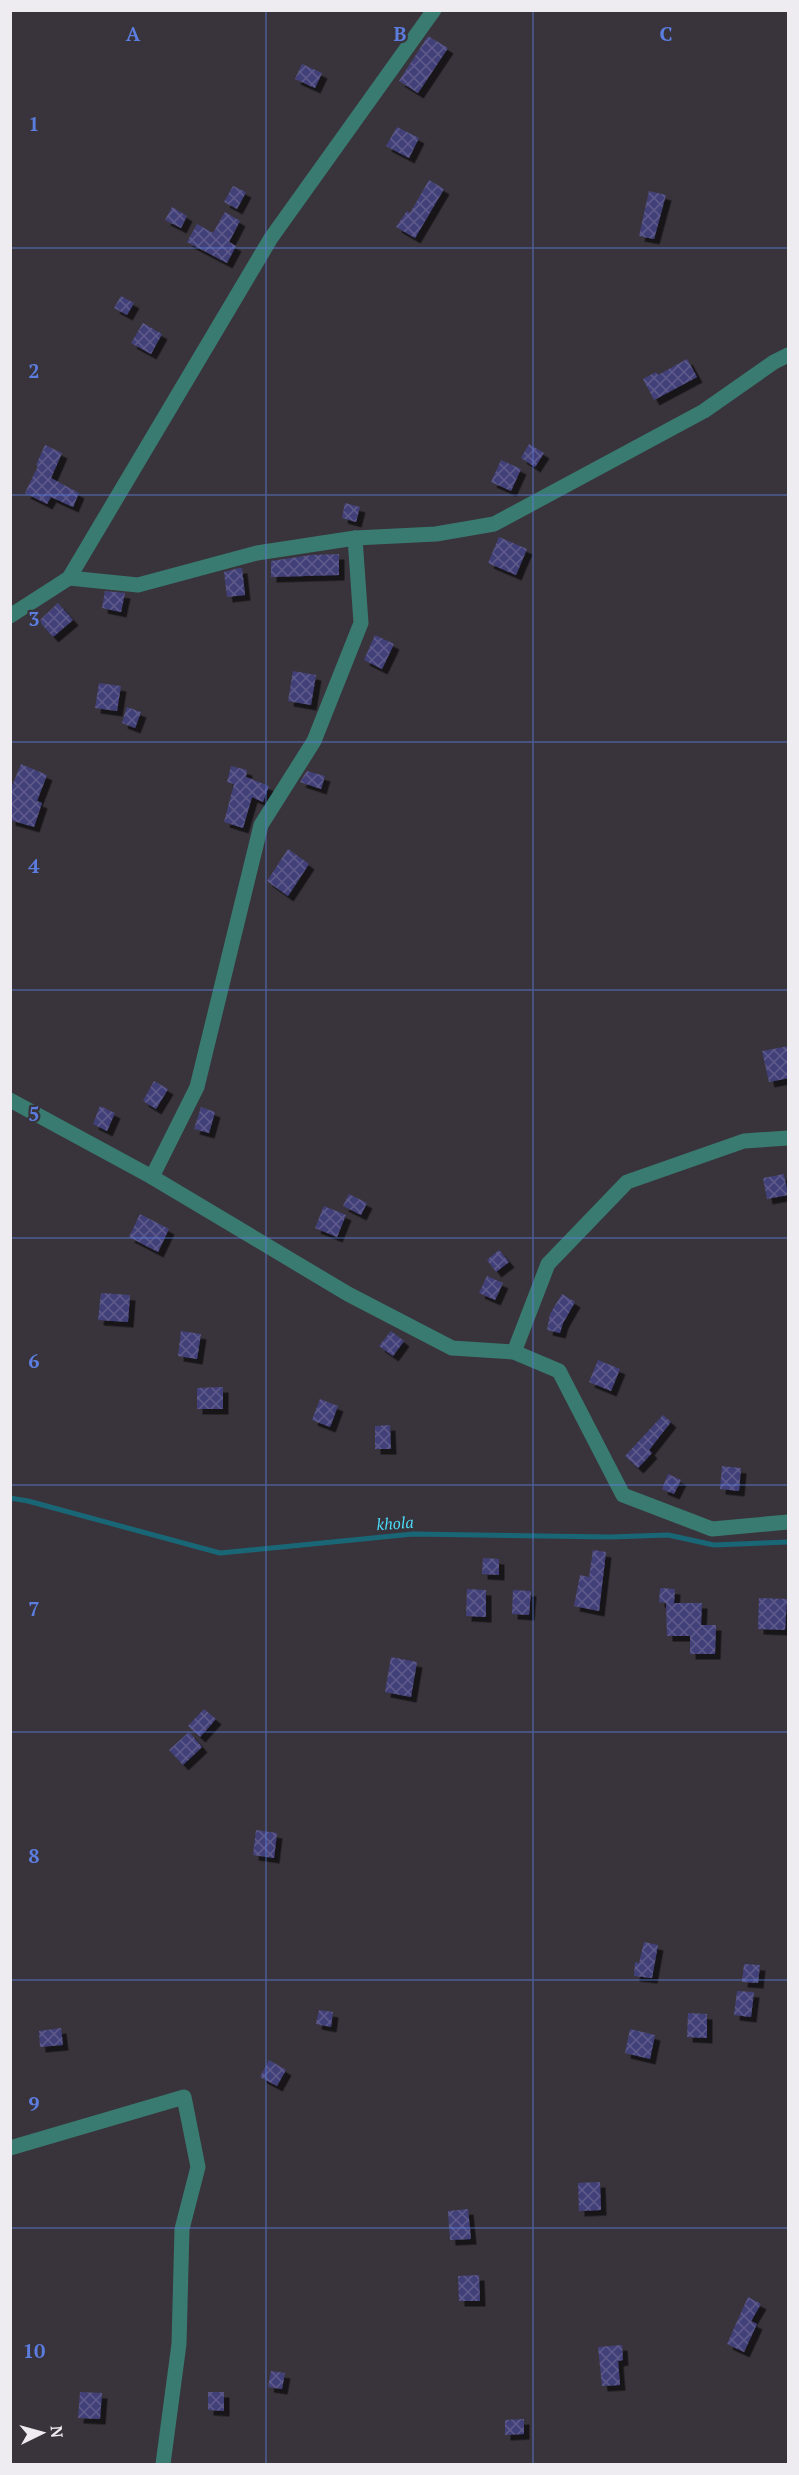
<svg xmlns="http://www.w3.org/2000/svg" width="799" height="2475" viewBox="0 0 799 2475" font-family="'PT Serif',serif">
<defs>
<pattern id="building-cross-hatch" width="8" height="8" patternUnits="userSpaceOnUse" patternTransform="scale(1.5)"><rect width="8" height="8" fill="#424079"/><path d="M0 0l8 8M0 8l8-8" fill="none" stroke="#5e5c8c"/></pattern>
<filter id="shadow"><feDropShadow dx="5.5" dy="5.5" stdDeviation="0" flood-color="#0009"/></filter>
</defs>
<rect width="100%" height="100%" fill="#39343b"/>
<g fill="none" stroke-linecap="round" stroke-linejoin="round">
<polyline stroke="#196776" stroke-width="5" points="10,1498 28,1501 220,1553 413,1534 610,1537 668,1535 714,1545 788,1542"/>
</g>
<g fill="url(#building-cross-hatch)" filter="url(#shadow)">
<polygon points="428,36 448,48 418,93 399,81"/>
<polygon points="302,64 322,73 315,88 295,79"/>
<polygon points="397,127 419,138 409,158 386,146"/>
<polygon points="429,180 444,189 415,238 396,227 407,211 410,213"/>
<polygon points="233,186 246,192 237,209 224,202"/>
<polygon points="649,191 666,195 654,239 639,236"/>
<polygon points="172,207 187,216 181,228 165,220"/>
<polygon points="225,212 240,221 229,242 236,246 227,263 187,242 197,224 213,233"/>
<polygon points="121,296 134,303 127,315 114,308"/>
<polygon points="143,323 162,334 151,354 131,343"/>
<polygon points="687,359 697,377 654,400 643,379 656,372 658,375"/>
<polygon points="529,444 544,453 535,467 521,458"/>
<polygon points="45,445 62,453 51,478 79,493 73,507 51,497 47,504 25,493 38,466 36,465"/>
<polygon points="501,460 521,469 511,491 491,482"/>
<polygon points="345,503 360,507 356,522 342,518"/>
<polygon points="499,537 527,549 516,575 488,563"/>
<polygon points="339,554 339,575 271,577 271,561 311,555"/>
<polygon points="239,568 242,568 245,595 227,597 224,572"/>
<polygon points="105,591 125,593 121,612 102,608"/>
<polygon points="58,603 73,620 53,637 39,621"/>
<polygon points="375,635 394,644 382,669 364,660"/>
<polygon points="293,671 316,675 311,705 288,701"/>
<polygon points="99,683 121,686 117,711 95,708"/>
<polygon points="127,707 141,712 135,728 122,723"/>
<polygon points="21,764 47,775 37,801 42,803 34,827 10,820 12,786"/>
<polygon points="231,766 247,770 246,777 269,786 263,802 252,797 243,828 224,822 234,784 227,782"/>
<polygon points="307,771 325,776 321,789 300,782"/>
<polygon points="288,849 309,864 288,896 267,881"/>
<polygon points="789,1046 789,1078 769,1082 762,1051"/>
<polygon points="154,1081 168,1089 156,1109 143,1101"/>
<polygon points="100,1106 115,1113 107,1131 93,1124"/>
<polygon points="201,1107 215,1112 209,1133 194,1129"/>
<polygon points="784,1174 788,1195 767,1199 763,1178"/>
<polygon points="349,1194 367,1203 361,1215 343,1206"/>
<polygon points="324,1206 346,1215 337,1237 315,1228"/>
<polygon points="140,1214 169,1229 158,1252 129,1237"/>
<polygon points="499,1250 509,1262 496,1272 487,1260"/>
<polygon points="487,1276 503,1283 495,1300 479,1293"/>
<polygon points="101,1293 130,1295 128,1322 98,1320"/>
<polygon points="562,1294 575,1302 563,1323 560,1333 547,1330 550,1314"/>
<polygon points="181,1331 201,1334 197,1359 178,1356"/>
<polygon points="391,1331 404,1341 393,1356 379,1346"/>
<polygon points="598,1360 620,1369 611,1391 589,1382"/>
<polygon points="223,1387 223,1409 197,1409 197,1388"/>
<polygon points="320,1399 338,1406 330,1427 312,1420"/>
<polygon points="663,1415 671,1422 649,1450 652,1453 638,1468 625,1456"/>
<polygon points="390,1425 391,1449 375,1449 375,1426"/>
<polygon points="722,1466 741,1468 739,1491 720,1489"/>
<polygon points="668,1474 681,1480 674,1494 662,1489"/>
<polygon points="593,1550 606,1552 599,1611 574,1606 580,1575 589,1577"/>
<polygon points="483,1558 499,1559 499,1575 482,1574"/>
<polygon points="660,1588 675,1589 674,1603 702,1603 701,1625 716,1625 715,1654 690,1654 690,1636 667,1636 666,1603 659,1602"/>
<polygon points="467,1589 486,1590 486,1617 466,1616"/>
<polygon points="513,1590 531,1591 529,1615 512,1614"/>
<polygon points="759,1598 787,1599 785,1630 758,1629"/>
<polygon points="391,1657 417,1662 411,1697 385,1692"/>
<polygon points="204,1709 216,1719 200,1737 188,1726"/>
<polygon points="189,1732 202,1747 183,1765 169,1750"/>
<polygon points="256,1830 277,1833 274,1858 253,1855"/>
<polygon points="644,1942 658,1945 652,1978 634,1976 635,1962 639,1963"/>
<polygon points="744,1964 760,1965 758,1983 742,1982"/>
<polygon points="737,1991 754,1992 751,2017 734,2015"/>
<polygon points="319,2010 333,2012 331,2027 316,2024"/>
<polygon points="688,2013 707,2014 707,2038 687,2037"/>
<polygon points="61,2028 63,2045 40,2047 39,2031"/>
<polygon points="630,2029 655,2035 650,2059 625,2053"/>
<polygon points="269,2060 286,2070 277,2086 260,2077"/>
<polygon points="600,2182 601,2210 579,2211 578,2183"/>
<polygon points="468,2209 471,2239 450,2240 448,2211"/>
<polygon points="479,2275 480,2301 459,2301 458,2276"/>
<polygon points="748,2297 761,2304 751,2321 757,2324 744,2352 727,2344"/>
<polygon points="622,2345 623,2360 618,2361 620,2385 602,2386 598,2347"/>
<polygon points="271,2371 285,2373 282,2389 268,2387"/>
<polygon points="80,2392 102,2393 100,2419 78,2418"/>
<polygon points="208,2392 224,2392 224,2411 208,2410"/>
<polygon points="524,2419 524,2434 505,2435 505,2420"/>
</g>
<g fill="none" stroke-linecap="round" stroke-linejoin="round">
<g stroke="#397b71" stroke-width="15">
<polyline points="69,578 138,585 257,553 355,538 436,534 494,524 704,411 774,362 788,355"/>
<polyline points="10,616 69,578 271,238 434,10"/>
<polyline points="10,1100 152,1177 348,1294 452,1348 514,1352 559,1371 623,1495 712,1529 788,1522"/>
<polyline points="152,1177 197,1087 261,825 314,741 361,623 355,538"/>
<polyline points="514,1352 548,1264 627,1182 744,1141 788,1138"/>
<polyline points="10,2148 184,2097 198,2167 182,2229 179,2344 163,2464"/>
</g>
</g>
<path fill="none" stroke="#5c7de0" stroke-width="1.5" stroke-opacity="0.55" d="M266,10V2464M533,10V2464M10,248H788M10,495H788M10,742H788M10,990H788M10,1238H788M10,1485H788M10,1732H788M10,1980H788M10,2228H788"/>
<g text-anchor="middle" dominant-baseline="central" stroke-width="4.5" stroke-linejoin="round" paint-order="stroke">
<g font-size="16" font-style="italic" fill="#4cdaf5" stroke="#39343b">
<text transform="translate(395 1523) rotate(-4)">khola</text>
</g>
</g>
<g font-size="20" text-anchor="middle" font-weight="bold" fill="#5c7de0" stroke="#39343b" stroke-width="4.5" stroke-linejoin="round" paint-order="stroke">
<text x="133" y="41">A</text>
<text x="400" y="41">B</text>
<text x="666" y="41">C</text>
<text x="34" y="131">1</text>
<text x="34" y="378">2</text>
<text x="34" y="626">3</text>
<text x="34" y="873">4</text>
<text x="34" y="1121">5</text>
<text x="34" y="1368">6</text>
<text x="34" y="1616">7</text>
<text x="34" y="1863">8</text>
<text x="34" y="2111">9</text>
<text x="34" y="2358">10</text>
</g>
<rect width="799" height="2475" fill="none" stroke="#efecf1" stroke-width="24"/>
<g transform="translate(42 2433) rotate(85)" stroke="#39343b" stroke-width="4.5" paint-order="stroke">
<path d="M0-4.5L10 22L0 15L-10 22Z" fill="#efecf1"/>
<text y="-9" font-size="16" font-weight="bold" text-anchor="middle" fill="#efecf1">N</text>
</g>
</svg>
